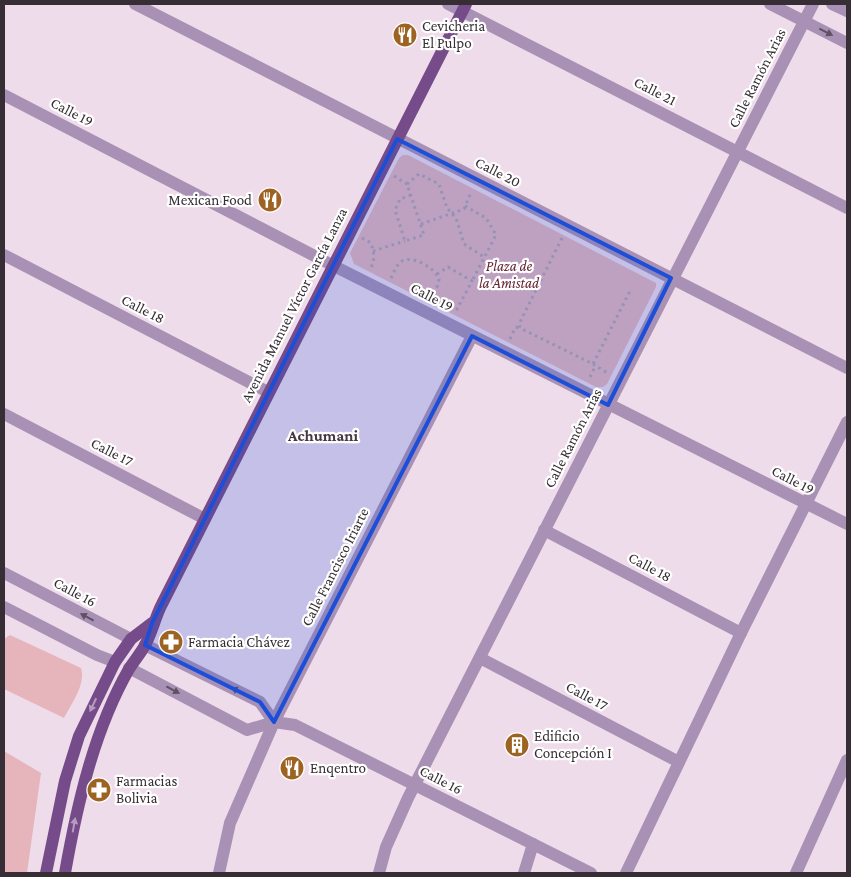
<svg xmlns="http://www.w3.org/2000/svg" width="851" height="877" viewBox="0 0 851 877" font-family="'Crimson Pro',serif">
<rect width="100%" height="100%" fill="#efdceb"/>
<g fill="#e6b5bb">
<polygon points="403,155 408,155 656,283 656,287 607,384 603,387 596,387 354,264 350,253 399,158"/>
<path d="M10,635L81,668C86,684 72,703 64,718L4,689V639Z"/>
<polygon points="4,751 41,773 27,873 4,873"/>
</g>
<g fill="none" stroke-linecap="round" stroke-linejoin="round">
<g stroke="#b2a3af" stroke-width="3" stroke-dasharray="2.5 4" stroke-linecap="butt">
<polyline points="394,176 407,184"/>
<polyline points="411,195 400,199 395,210 405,241 424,235 407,184 419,174 439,184 447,208 456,218 464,244 484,257"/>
<polyline points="465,206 486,218 496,235 472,281"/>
<polyline points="421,224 464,209 471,192"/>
<path d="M362,238L371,243C374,253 375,258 371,268"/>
<polyline points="562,238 519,324 520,328 593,364 630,291"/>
<polyline points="373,251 405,241"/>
<polyline points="437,274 448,267 472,281 456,311"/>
<path d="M391,278C394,272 396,265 402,261C413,255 435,268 439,279C438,288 435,292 426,295"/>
<polyline points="510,339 515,328 519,327"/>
<polyline points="593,364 609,374"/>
<polyline points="590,377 595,367"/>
</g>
<g stroke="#a891b4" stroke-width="12">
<polyline points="135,4 847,368"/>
<polyline points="448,4 847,208"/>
<polyline points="770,4 847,43"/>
<polyline points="832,4 847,11"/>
<polyline points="4,95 332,265 847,524"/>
<polyline points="4,255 268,392"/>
<polyline points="4,414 205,519"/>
<polyline points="544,530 741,633"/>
<polyline points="4,573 131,639"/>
<polyline points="4,607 97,655 115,662"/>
<polyline points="145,645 260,702 274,722"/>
<polyline points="480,658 679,762"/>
<polyline points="129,668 247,730 274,722 295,725 591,873"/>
<polyline points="219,873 230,823 274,722 472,336"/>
<polyline points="379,873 386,847 408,798 813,4"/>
<polyline points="524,873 533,844"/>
<polyline points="626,873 741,633 847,422"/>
<polyline points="796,873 847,760"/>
</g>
<g stroke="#764b8a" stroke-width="12">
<polyline points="46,873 65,781 79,736 115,662 131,639 152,623"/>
<path d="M65,873C77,805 94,730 129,669C134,661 140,654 144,647C152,634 155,617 162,604L466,4"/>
</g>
</g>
<defs><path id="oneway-solid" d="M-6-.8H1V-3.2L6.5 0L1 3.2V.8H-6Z" transform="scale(1.25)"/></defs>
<g fill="#5e5161">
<use href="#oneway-solid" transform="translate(826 32) rotate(27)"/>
<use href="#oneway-solid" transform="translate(87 617) rotate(-152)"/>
<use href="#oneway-solid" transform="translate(173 690) rotate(28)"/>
<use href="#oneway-solid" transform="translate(238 691) rotate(-153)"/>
</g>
<g fill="#b49cbf">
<use href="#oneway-solid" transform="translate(93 705) rotate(115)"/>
<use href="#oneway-solid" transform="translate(74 825) rotate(-80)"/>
</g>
<path fill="#1d4ed8" fill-opacity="0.2" stroke="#1d4ed8" stroke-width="4" stroke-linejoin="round" d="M397,139L671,278L608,405L472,336L274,722L260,702L145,645L152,623Z"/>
<defs>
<symbol id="restaurant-disc" viewBox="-11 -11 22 22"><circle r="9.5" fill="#9d6323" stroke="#fff"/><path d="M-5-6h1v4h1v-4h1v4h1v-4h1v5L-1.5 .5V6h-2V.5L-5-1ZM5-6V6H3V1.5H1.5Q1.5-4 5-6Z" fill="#fff"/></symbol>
<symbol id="pharmacy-disc" viewBox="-11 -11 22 22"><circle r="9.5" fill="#9d6323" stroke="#fff"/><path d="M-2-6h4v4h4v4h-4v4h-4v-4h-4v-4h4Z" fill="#fff"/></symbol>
<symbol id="building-disc" viewBox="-11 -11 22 22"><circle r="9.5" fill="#9d6323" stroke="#fff"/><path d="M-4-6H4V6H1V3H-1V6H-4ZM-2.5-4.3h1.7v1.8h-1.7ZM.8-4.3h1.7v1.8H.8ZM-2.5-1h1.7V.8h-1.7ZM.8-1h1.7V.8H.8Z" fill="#fff"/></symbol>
</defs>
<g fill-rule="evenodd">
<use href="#restaurant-disc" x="391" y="21" width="28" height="28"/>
<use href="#restaurant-disc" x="256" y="186" width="28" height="28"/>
<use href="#pharmacy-disc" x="157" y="628" width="28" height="28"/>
<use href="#building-disc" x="503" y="731" width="28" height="28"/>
<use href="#restaurant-disc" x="278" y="754" width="28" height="28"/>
<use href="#pharmacy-disc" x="85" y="776" width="28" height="28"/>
</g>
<g text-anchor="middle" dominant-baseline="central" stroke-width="4.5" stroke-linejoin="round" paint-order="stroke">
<g font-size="15" fill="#362e34" stroke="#fff" text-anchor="start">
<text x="422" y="26">Cevicheria<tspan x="422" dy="17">El Pulpo</tspan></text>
<text x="252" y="200" text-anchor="end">Mexican Food</text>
<text x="188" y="642">Farmacia Chávez</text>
<text x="534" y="736">Edificio<tspan x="534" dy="17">Concepción I</tspan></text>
<text x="310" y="768">Enqentro</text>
<text x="116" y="781">Farmacias<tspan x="116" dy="17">Bolivia</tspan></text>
</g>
<g font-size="15" fill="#362e34" stroke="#fff">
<text transform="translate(757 78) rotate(-63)">Calle Ramón Arias</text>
<text transform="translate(655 91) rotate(27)">Calle 21</text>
<text transform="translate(72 112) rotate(27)">Calle 19</text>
<text transform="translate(498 172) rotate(27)">Calle 20</text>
<text transform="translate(432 297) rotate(27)">Calle 19</text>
<text transform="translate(294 305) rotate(-63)">Avenida Manuel Víctor García Lanza</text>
<text transform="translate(143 309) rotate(27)">Calle 18</text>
<text transform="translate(573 438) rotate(-63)">Calle Ramón Arias</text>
<text transform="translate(112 452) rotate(27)">Calle 17</text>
<text transform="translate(793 480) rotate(27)">Calle 19</text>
<text transform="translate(335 567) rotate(-63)">Calle Francisco Iriarte</text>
<text transform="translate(650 567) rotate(28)">Calle 18</text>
<text transform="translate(75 592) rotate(28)">Calle 16</text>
<text transform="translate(587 696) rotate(28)">Calle 17</text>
<text transform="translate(441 780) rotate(27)">Calle 16</text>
</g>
<g font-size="15" font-style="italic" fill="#662332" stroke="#fff">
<text x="509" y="266">Plaza de<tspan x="509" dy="17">la Amistad</tspan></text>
</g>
<g font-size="16" font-weight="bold" fill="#463744" stroke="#fff">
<text x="323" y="435">Achumani</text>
</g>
</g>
<rect width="851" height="877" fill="none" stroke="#362e34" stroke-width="10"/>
</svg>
